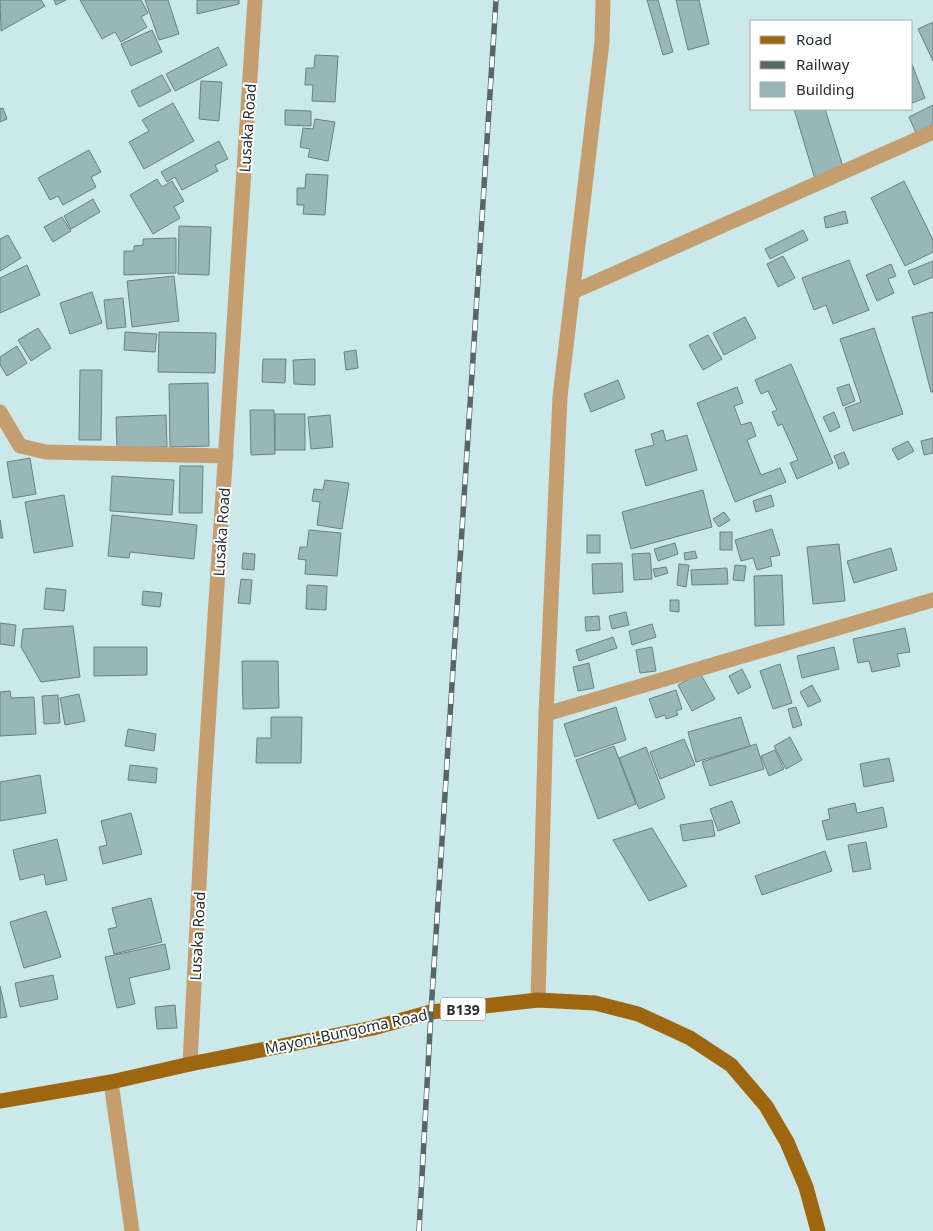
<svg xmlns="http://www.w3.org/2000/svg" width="933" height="1231" viewBox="0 0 933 1231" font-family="'Noto Sans',sans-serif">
<rect width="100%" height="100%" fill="#cbe9eb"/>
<g fill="#99b6b8" stroke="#678284">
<polygon points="0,0 41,0 45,6 1,31"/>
<polygon points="54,0 66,0 56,5"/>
<polygon points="80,0 141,0 148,13 141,17 147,27 121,42 115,32 102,39"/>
<polygon points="145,0 168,0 179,34 159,40"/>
<polygon points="197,0 239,0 239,4 197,14"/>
<polygon points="647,0 658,0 673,52 663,55"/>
<polygon points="676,0 699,0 709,44 688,50"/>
<polygon points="933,22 933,61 918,29"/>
<polygon points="152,30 162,52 131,66 121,44"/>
<polygon points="218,47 227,65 175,91 166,74"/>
<polygon points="315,55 338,56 335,102 312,101 313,85 305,85 306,68 314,68"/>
<polygon points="912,64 925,98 912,103"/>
<polygon points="162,75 171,91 139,107 131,91"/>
<polygon points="201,81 222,82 219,121 199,119"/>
<polygon points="173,103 194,141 144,169 129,142 149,131 142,120"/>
<polygon points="933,105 933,124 916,133 909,117"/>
<polygon points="3,108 7,119 0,122 0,109"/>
<polygon points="794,109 825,109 844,170 815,179"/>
<polygon points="285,110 311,111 311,126 285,125"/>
<polygon points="315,119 335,122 328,161 308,157 310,149 300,147 303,128 313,129"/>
<polygon points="219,141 228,159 215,165 218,171 182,190 175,177 167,182 161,172"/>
<polygon points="89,150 101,172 91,177 96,187 63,205 58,196 50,200 38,178"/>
<polygon points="306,174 328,175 325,215 303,214 304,205 297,205 297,188 305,188"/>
<polygon points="157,179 162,187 172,181 184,201 174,207 180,218 153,234 130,195"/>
<polygon points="904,181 933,240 933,252 905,266 871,198"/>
<polygon points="93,199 100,212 71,229 64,216"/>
<polygon points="845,211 848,223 826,228 824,217"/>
<polygon points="62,217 71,231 53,242 44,227"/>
<polygon points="179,226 211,227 209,275 178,274"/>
<polygon points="803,230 808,240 770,259 765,249"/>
<polygon points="8,235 21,258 0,271 0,239"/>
<polygon points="176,238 176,273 124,275 124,251 134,251 134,246 143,245 143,239"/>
<polygon points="783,256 795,278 778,287 767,264"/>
<polygon points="849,260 869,310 833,324 826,305 814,310 802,278"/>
<polygon points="933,261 933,277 914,285 908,271"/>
<polygon points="891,264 896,276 888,279 894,293 877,301 866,275"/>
<polygon points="27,265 40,295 0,313 0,278"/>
<polygon points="174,276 179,321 132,327 127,281"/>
<polygon points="92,292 102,323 70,334 60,303"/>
<polygon points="123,298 126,327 107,329 104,300"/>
<polygon points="933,312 933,392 931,392 912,317"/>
<polygon points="745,317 756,338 724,355 713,333"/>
<polygon points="38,328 51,348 31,361 18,340"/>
<polygon points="874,328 903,414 853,431 845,408 861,402 840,339"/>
<polygon points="125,332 157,334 155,352 124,350"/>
<polygon points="159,332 216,333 215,373 158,372"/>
<polygon points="708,335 722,359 703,370 689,345"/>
<polygon points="17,346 27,363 7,376 0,365 0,357"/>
<polygon points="356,350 358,368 346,370 344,352"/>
<polygon points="263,359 286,359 285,383 262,382"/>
<polygon points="315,359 315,385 294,384 293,360"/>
<polygon points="791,364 833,463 797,479 790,463 798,460 782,424 778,426 772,412 777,410 768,391 761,394 755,380"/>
<polygon points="80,370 102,370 101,440 79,440"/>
<polygon points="618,380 625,398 591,412 584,394"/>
<polygon points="208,383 209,446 170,447 169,384"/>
<polygon points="849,384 855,401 843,406 837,388"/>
<polygon points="737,387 743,403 734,406 741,425 751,422 756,436 747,440 761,475 780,468 786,482 735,502 697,403"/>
<polygon points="250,410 274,410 275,454 251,455"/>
<polygon points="834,412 840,427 830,432 823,417"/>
<rect x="275" y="414" width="30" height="36"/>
<polygon points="166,415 167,447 117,448 116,417"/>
<polygon points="330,415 333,447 311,449 308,417"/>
<polygon points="663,430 666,441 687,435 697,470 646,486 635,450 654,445 651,434"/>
<polygon points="933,438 933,453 924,455 921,441"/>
<polygon points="908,441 914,451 898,460 892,449"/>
<polygon points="844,452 849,464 839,469 834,456"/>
<polygon points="30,458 36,494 13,498 7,462"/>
<polygon points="180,466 203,466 202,513 179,513"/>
<polygon points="112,476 174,480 172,515 110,511"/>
<polygon points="325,480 349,483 342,529 317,525 320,502 312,501 314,489 323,490"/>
<polygon points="703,490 712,527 631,549 622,512"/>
<polygon points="64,495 73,546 34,553 25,502"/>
<polygon points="771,495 774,506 756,512 753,501"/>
<polygon points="724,512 730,520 719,527 713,519"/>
<polygon points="112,515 197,525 194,559 130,552 129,558 108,556"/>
<polygon points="0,520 3,538 0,538"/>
<polygon points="772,529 780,555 770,557 772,566 757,570 753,558 741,561 735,540"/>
<polygon points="309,530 341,533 337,576 305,574 306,560 298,559 300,547 307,547"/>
<rect x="720" y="532" width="12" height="18"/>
<rect x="587" y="535" width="13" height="18"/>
<polygon points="675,543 678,554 658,561 654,549"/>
<polygon points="839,544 845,601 813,604 807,547"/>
<polygon points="891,548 897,570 854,583 847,561"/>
<polygon points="695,551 697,558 685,560 684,553"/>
<polygon points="243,553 255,554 254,570 242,569"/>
<polygon points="650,553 652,579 634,580 632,554"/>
<polygon points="622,563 623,592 593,594 592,564"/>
<polygon points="679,564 689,565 686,587 677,585"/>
<polygon points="735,565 746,566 744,581 733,580"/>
<polygon points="666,567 668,573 655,577 653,569"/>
<polygon points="727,568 728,584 692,585 691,570"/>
<polygon points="782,575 784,625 755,626 754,576"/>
<polygon points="241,579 252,580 250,604 238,603"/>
<polygon points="307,585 327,586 326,610 306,609"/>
<polygon points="46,588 66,590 64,611 44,609"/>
<polygon points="143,591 162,593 160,607 142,605"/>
<polygon points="670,600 679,600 679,612 670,611"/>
<polygon points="626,612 629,625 612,629 609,616"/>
<polygon points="599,616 600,630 586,631 585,617"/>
<polygon points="0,623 16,625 14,646 0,644"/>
<polygon points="652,624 656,637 632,645 629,631"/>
<polygon points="73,626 80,677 41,682 21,647 23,629"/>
<polygon points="905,628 910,652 897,654 900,666 872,672 869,661 858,663 853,639"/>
<polygon points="613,637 617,648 579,661 576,650"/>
<polygon points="94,647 147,647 147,675 94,676"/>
<polygon points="652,647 656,671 640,673 636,650"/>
<polygon points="834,647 839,669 802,678 797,656"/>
<polygon points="242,661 278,661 279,708 243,709"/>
<polygon points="589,663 594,688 578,691 573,667"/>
<polygon points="780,664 792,703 773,709 760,671"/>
<polygon points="742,669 751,687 738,694 729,676"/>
<polygon points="700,673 715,699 692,711 678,685"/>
<polygon points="812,685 821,701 808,707 800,692"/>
<polygon points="676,690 682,709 676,711 678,715 666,719 665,715 656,718 649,699"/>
<polygon points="10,691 11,698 34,697 36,734 0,736 0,692"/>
<polygon points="79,694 85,721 65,725 60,698"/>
<polygon points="58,695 60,723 44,724 42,696"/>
<polygon points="616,707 626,740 575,757 564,724"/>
<polygon points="796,707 802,725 793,728 788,709"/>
<polygon points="271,717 302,717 301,763 256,763 257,738 271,738"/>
<polygon points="741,717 750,746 696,762 688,732"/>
<polygon points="128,729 156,734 154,751 125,746"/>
<polygon points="790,737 802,760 786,769 774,746"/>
<polygon points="684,739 695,765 660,779 650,752"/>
<polygon points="756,744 764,769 710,786 702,762"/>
<polygon points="614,746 636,804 598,819 576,760"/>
<polygon points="646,747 665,798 639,809 619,758"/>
<polygon points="775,750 784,769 769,776 761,756"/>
<polygon points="889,758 894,781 864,787 860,764"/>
<polygon points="130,765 157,768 156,783 128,780"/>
<polygon points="40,775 46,813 0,821 0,782"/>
<polygon points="732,801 740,823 718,831 710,809"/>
<polygon points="855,803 857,813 883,807 887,827 827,840 822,821 830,819 828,809"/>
<polygon points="131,813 142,854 103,864 99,847 107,845 101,821"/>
<polygon points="712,820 715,836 683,841 680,825"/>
<polygon points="652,828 687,886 649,901 613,840"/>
<polygon points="57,839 67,880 46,885 44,874 20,880 13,850"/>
<polygon points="866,842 871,869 853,872 848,845"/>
<polygon points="825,851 832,871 762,895 755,876"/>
<polygon points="151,898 162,942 114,954 108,929 117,927 112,908"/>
<polygon points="46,911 61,957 24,968 10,922"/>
<polygon points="165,944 170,969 129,978 135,1004 117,1008 105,957"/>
<polygon points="53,975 58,999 20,1007 15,983"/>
<polygon points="0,986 7,1017 0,1018"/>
<polygon points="175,1005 177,1028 157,1029 155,1007"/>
</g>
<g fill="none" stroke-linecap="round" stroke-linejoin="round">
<g stroke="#c59e70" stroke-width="15">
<polyline points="573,292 933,132"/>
<polyline points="0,412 20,446 46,452 226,456"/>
<polyline points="546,714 933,600"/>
<polyline points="538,1000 546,714 560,397 602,42 603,0"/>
<polyline points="190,1064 204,787 255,0"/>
<polyline points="111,1082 132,1231"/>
</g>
<polyline stroke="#9e660e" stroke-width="15" points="0,1101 111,1082 190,1064 373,1028 431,1012 538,1000 595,1003 638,1014 690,1038 731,1065 766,1106 787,1142 806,1187 818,1231"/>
<defs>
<polyline id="rail" points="419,1231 431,1012 496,0"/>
</defs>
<use href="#rail" stroke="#566768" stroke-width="5.5"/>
<use href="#rail" stroke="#fff" stroke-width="4" stroke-dasharray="11" stroke-linecap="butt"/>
</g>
<g text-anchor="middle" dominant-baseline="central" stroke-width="4" stroke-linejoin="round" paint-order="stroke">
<rect fill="#fff" stroke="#666d6e" stroke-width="1" x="440.5" y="997.5" width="45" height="23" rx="4"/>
<g font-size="14" font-weight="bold" fill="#242f30">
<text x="463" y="1009">B139</text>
</g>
<g font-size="15" fill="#242f30" stroke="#fff">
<text transform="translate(247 128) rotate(-86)">Lusaka Road</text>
<text transform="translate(221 532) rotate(-86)">Lusaka Road</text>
<text transform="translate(197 936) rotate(-87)">Lusaka Road</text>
<text transform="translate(346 1031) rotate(-12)">Mayoni-Bungoma Road</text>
</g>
</g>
<rect x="750" y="20" width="162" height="90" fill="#ffffff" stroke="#a7acac"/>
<rect x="760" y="36" width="25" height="8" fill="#9e660e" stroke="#a7acac"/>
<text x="796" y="45" font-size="15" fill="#242f30">Road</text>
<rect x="760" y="61" width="25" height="8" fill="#566768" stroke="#a7acac"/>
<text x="796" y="70" font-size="15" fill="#242f30">Railway</text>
<rect x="760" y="82" width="25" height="15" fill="#99b6b8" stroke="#a7acac"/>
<text x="796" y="95" font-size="15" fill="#242f30">Building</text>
</svg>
